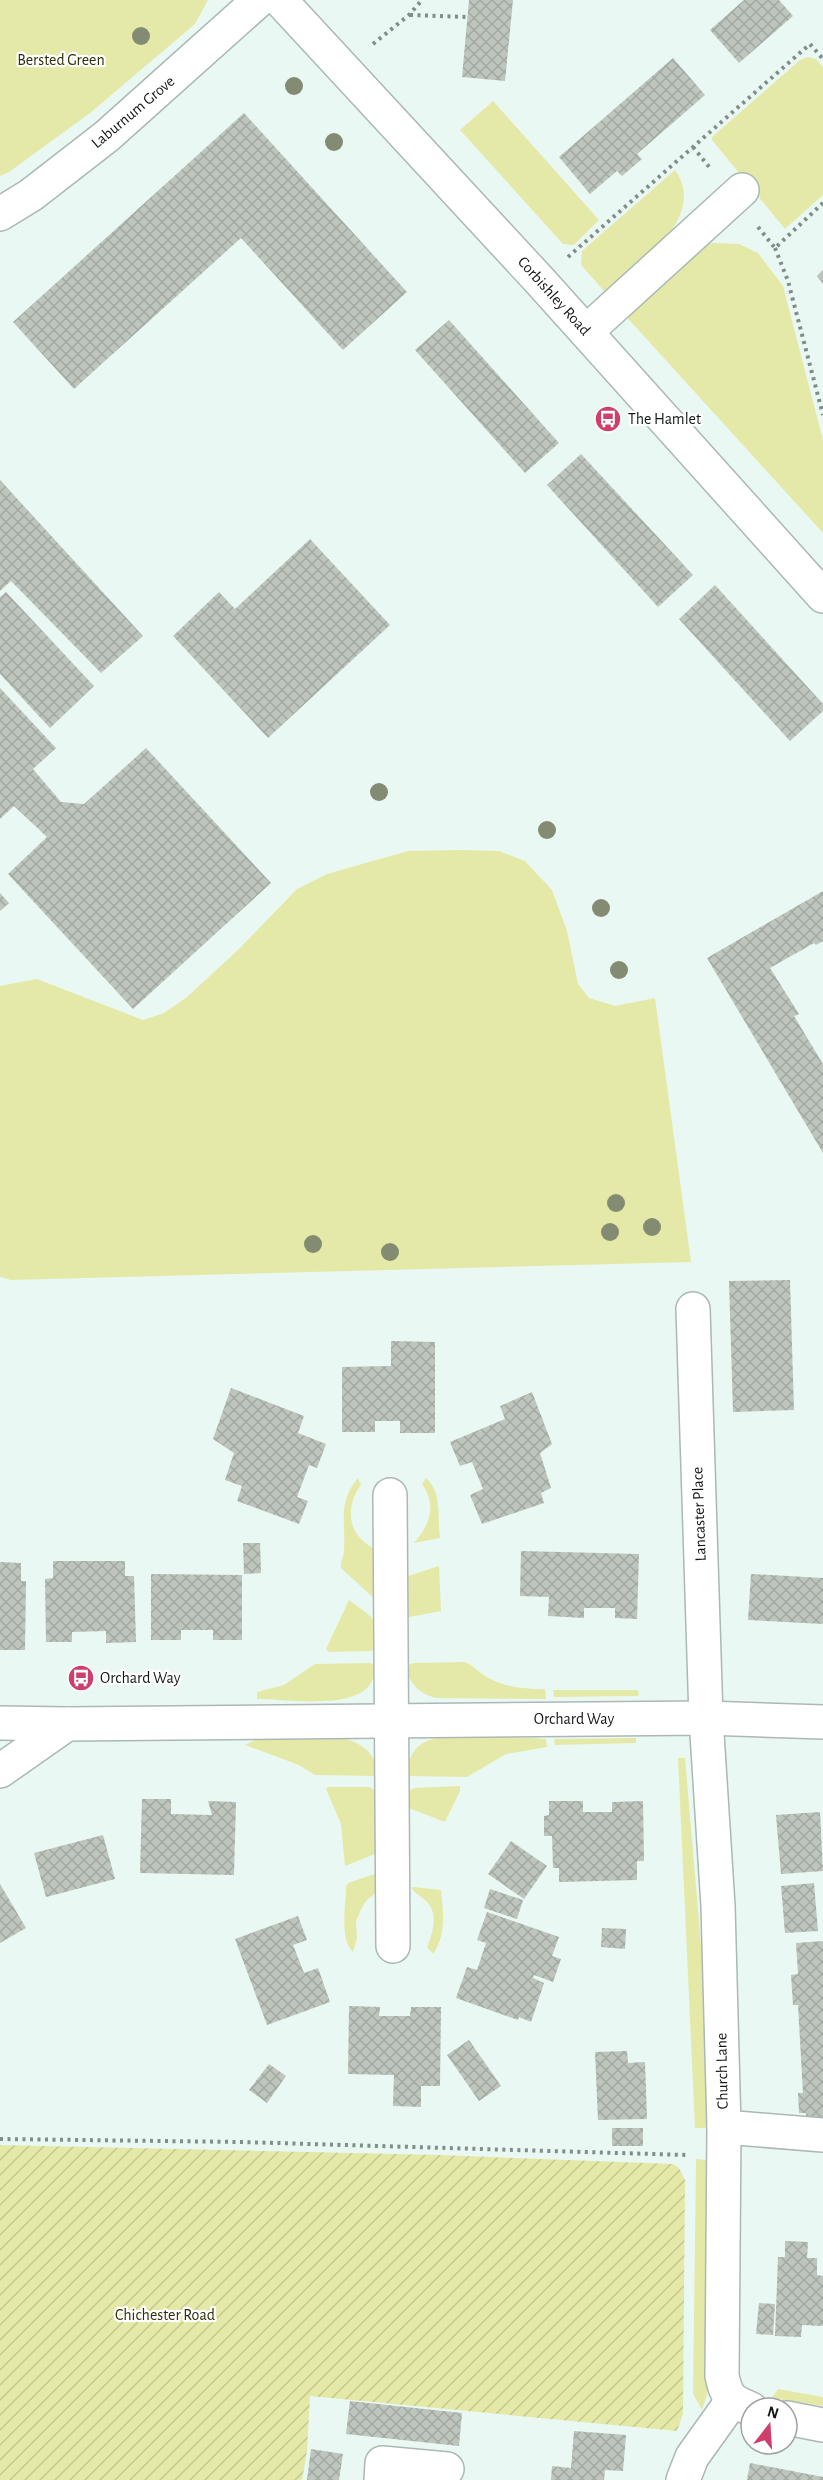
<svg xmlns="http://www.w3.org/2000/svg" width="823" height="2480" viewBox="0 0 823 2480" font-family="'Alegreya Sans',sans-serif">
<defs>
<pattern id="garden-furrows" width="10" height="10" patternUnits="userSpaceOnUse" patternTransform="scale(1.5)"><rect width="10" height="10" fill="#e5e9a7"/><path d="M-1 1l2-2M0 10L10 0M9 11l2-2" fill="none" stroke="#c4c78f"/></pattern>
<pattern id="building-cross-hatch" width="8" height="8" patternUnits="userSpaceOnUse" patternTransform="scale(1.5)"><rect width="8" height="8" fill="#bdc5bd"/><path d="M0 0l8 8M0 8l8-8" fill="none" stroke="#a2a8a2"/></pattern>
</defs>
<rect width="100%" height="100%" fill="#eaf8f4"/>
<g fill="#e5e9a7">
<polygon points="0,0 208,0 195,24 90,113 9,172 0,176"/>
<polygon points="808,57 816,59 823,67 823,195 785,229 712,140 712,137 800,60"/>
<polygon points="493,101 599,220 574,245 563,244 460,130"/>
<path d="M675,170C709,218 637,265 606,293L581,265L582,251Z"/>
<polygon points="711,243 739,244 758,253 783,286 823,440 823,533 622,312 687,254"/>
<polygon points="461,850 499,851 525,861 552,890 567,931 578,984 589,998 615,1006 655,998 691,1262 11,1280 0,1277 0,986 37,979 143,1020 164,1013 187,997 239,949 297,889 327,874 408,851"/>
<path d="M358,1478L361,1485C349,1500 346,1524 361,1539C366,1544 372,1547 377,1551L378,1602L341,1568C340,1561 344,1557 344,1550C346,1521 337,1503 358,1478Z"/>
<path d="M426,1478C443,1493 437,1518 440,1538L414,1543C430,1525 437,1505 422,1484Z"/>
<polygon points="439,1566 441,1611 404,1618 405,1577"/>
<polygon points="349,1600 368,1614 379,1626 378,1647 371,1651 329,1652 326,1649"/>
<path d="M465,1662C472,1665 478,1671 485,1676C503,1687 523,1689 545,1689L546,1699L436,1698C418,1693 410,1684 406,1666L414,1663Z"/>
<path d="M370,1663L377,1667C374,1674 373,1683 367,1688C345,1709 286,1699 257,1699V1692L284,1685L315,1664Z"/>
<polygon points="553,1690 637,1690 639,1693 638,1696 554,1697"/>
<path d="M531,1738L546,1739L547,1747L506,1754L467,1777L405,1776C408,1762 412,1747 427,1741C443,1734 510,1738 531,1738Z"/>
<polygon points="636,1738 636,1743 555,1745 554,1739"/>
<path d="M346,1739C367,1746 376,1755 378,1776L315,1775L299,1765L245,1745L255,1740Z"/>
<polygon points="678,1758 685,1758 706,2003 708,2128 695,2128"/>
<polygon points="460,1786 460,1791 445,1822 406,1807 406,1793 414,1788"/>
<polygon points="328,1787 369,1787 377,1791 378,1851 375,1854 345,1866 341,1824 326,1789"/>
<path d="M375,1874L379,1875V1890L366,1901L360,1911L356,1922L357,1938L353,1952C339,1938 346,1905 346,1887L348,1883Z"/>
<path d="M413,1887L441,1890C443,1912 447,1934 433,1954L427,1947C433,1933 439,1913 426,1901C421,1896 416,1894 411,1888Z"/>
<polygon points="696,2159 708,2160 707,2395 702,2410 693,2394"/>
<polygon points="778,2389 823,2397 823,2406 772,2398"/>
</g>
<polygon fill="url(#garden-furrows)" points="0,2145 440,2155 673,2164 679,2168 685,2180 683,2414 677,2431 310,2396 307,2451 302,2480 0,2480"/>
<g fill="url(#building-cross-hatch)">
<polygon points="469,0 513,0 505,81 462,77"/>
<polygon points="744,0 779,0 793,16 739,63 710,30"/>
<polygon points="673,58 705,95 637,154 642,159 622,176 617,171 590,194 559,157"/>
<polygon points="244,113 407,292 343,350 241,238 74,389 13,322"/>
<polygon points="823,270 823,284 817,276"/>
<polygon points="449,320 559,443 525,473 415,350"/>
<polygon points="581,454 693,575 658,607 547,485"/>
<polygon points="0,480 143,636 101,673 11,581 0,591"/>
<polygon points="310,539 390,625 268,738 173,636 219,592 235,609"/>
<polygon points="715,585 823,704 823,711 790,741 679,619"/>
<polygon points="6,592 94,686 50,728 0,674 0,597"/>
<polygon points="0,688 56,748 33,769 61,802 84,804 146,748 271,883 133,1009 8,874 47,837 14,806 0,819"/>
<polygon points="823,891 823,941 816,945 814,943 770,968 799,1014 794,1016 823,1064 823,1153 707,958"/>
<polygon points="0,893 9,903 0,911"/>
<polygon points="790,1280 794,1410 733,1412 729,1281"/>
<polygon points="391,1341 435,1342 435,1433 400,1433 400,1421 375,1421 375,1432 342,1432 342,1367 391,1366"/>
<polygon points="231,1388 304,1416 298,1433 326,1444 317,1468 309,1465 297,1497 308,1501 299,1524 237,1501 242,1486 225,1480 234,1453 213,1439"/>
<polygon points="532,1392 552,1444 540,1453 551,1488 541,1493 544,1503 482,1524 470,1495 483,1489 472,1462 460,1466 450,1442 505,1419 500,1406"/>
<polygon points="243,1543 260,1543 261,1573 244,1574"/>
<polygon points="521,1551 639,1554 637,1619 615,1618 615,1608 584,1608 584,1618 548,1616 549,1597 520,1596"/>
<polygon points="53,1561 125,1561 125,1576 134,1576 136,1642 106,1643 106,1631 72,1632 72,1642 46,1642 45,1579 53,1578"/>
<polygon points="0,1562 21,1563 21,1581 26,1581 25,1650 0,1650"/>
<polygon points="151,1574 242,1575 242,1640 213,1640 213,1630 181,1630 181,1640 151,1640"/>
<polygon points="751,1574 823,1578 823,1624 748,1620"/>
<polygon points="142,1799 171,1799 171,1814 212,1815 208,1801 236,1802 234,1875 140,1873"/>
<polygon points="549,1801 583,1801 583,1812 612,1812 612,1802 643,1801 644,1861 637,1861 637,1880 559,1882 559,1868 553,1868 552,1836 544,1836 544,1816 549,1815"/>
<polygon points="820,1812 823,1871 781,1874 776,1815"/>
<polygon points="103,1835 115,1879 46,1897 34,1853"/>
<polygon points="511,1841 547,1866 524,1899 488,1874"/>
<polygon points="814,1883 818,1931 785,1933 781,1886"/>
<polygon points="0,1884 26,1928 0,1943"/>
<polygon points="490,1889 523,1900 517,1919 484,1908"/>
<polygon points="487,1912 559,1937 552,1956 561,1959 553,1982 534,1975 533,1978 544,1983 531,2022 519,2017 518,2020 456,1998 467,1967 477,1970 486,1943 477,1940"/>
<polygon points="298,1916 307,1940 293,1945 304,1973 318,1968 330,2002 267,2025 235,1939"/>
<polygon points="602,1928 626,1929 625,1949 601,1947"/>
<polygon points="823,1941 823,2119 806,2120 806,2113 799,2113 798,2093 803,2093 798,2005 793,2005 791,1975 798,1974 796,1943"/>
<polygon points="349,2006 380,2007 379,2016 410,2016 411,2007 441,2007 440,2086 421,2086 421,2107 393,2106 394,2075 348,2074"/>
<polygon points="469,2040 501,2086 479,2101 447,2055"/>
<polygon points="627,2051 628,2063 645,2062 647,2119 598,2120 595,2052"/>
<polygon points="269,2064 286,2076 267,2103 249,2090"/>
<rect x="612" y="2128" width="31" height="18"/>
<polygon points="785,2241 808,2242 807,2258 817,2258 817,2275 823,2276 823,2326 802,2325 801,2337 775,2336 778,2257 785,2257"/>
<polygon points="759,2303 775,2304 773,2335 756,2334"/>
<polygon points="350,2401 462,2413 459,2446 346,2434"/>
<polygon points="574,2431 626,2435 623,2471 605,2470 604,2480 551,2480 552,2466 571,2468"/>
<polygon points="311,2449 343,2454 339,2480 307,2480"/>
<polygon points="750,2463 823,2477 823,2480 747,2480"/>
</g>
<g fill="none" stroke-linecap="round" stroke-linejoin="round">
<defs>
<g id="minor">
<polyline points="280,0 541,282 823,596"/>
<polyline points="0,214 31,195 107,136 259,0"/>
<polyline points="586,332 742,190"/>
<path d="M693,1309L706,1718L718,1906L724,2127L722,2376C727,2398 730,2400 751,2409"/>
<polyline points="390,1495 393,1946"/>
<polyline points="0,1723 67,1724 706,1718 823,1722"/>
<polyline points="0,1771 67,1724"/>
<polyline points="724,2127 823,2135"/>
<polyline points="787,2418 823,2425"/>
<polyline points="381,2480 382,2463 447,2469"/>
<polyline points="683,2480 692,2457 732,2401"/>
</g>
</defs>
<use href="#minor" stroke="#abb8b5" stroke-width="36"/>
<g stroke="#828c89" stroke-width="4" stroke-dasharray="3 4.5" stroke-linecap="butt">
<polyline points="410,15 468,17"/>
<polyline points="373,44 409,15 422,0"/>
<polyline points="693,147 710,168"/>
<polyline points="758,227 775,248 823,203"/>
<polyline points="775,248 788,281 823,415"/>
<polyline points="568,257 810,44 823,59"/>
<polyline points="0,2139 242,2142 687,2155"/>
</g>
<use href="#minor" stroke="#fff" stroke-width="33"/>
</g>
<g fill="#848b73">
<circle cx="141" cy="36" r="9"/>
<circle cx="294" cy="86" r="9"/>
<circle cx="334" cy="142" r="9"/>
<circle cx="379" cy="792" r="9"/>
<circle cx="547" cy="830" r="9"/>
<circle cx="601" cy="908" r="9"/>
<circle cx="619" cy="970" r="9"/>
<circle cx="616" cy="1203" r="9"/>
<circle cx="652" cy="1227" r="9"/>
<circle cx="610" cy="1232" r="9"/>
<circle cx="313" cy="1244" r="9"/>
<circle cx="390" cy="1252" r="9"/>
</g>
<defs>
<symbol id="bus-disc" viewBox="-11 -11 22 22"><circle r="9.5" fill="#ce406b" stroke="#fff"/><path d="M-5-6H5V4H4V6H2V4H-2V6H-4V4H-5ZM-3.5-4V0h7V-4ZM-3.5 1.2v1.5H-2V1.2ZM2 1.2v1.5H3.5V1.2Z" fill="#fff"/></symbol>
</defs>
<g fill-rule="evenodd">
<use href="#bus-disc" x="593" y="404" width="30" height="30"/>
<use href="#bus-disc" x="66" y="1663" width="30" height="30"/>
</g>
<g text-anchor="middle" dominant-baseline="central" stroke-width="4.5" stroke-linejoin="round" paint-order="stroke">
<g font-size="16" fill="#30310a" stroke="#fff">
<text x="61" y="60">Bersted Green</text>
<text x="165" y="2315">Chichester Road</text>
</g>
<g font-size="16" fill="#131816" stroke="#fff">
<text transform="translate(133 112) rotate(-40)">Laburnum Grove</text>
<text transform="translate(554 296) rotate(48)">Corbishley Road</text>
<text transform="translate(699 1514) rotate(-92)">Lancaster Place</text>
<text x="574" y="1719">Orchard Way</text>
<text transform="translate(722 2071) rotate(-91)">Church Lane</text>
</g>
<g font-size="16" fill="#131816" stroke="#fff" text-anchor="start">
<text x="628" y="419">The Hamlet</text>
<text x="100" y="1678">Orchard Way</text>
</g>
</g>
<g transform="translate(769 2426) rotate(17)"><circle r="28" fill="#ffffff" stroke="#a1a3a2" stroke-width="1.5"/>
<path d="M0-4.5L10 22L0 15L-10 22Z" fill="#ce406b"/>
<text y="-9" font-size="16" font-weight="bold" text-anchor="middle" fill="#131816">N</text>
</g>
</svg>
